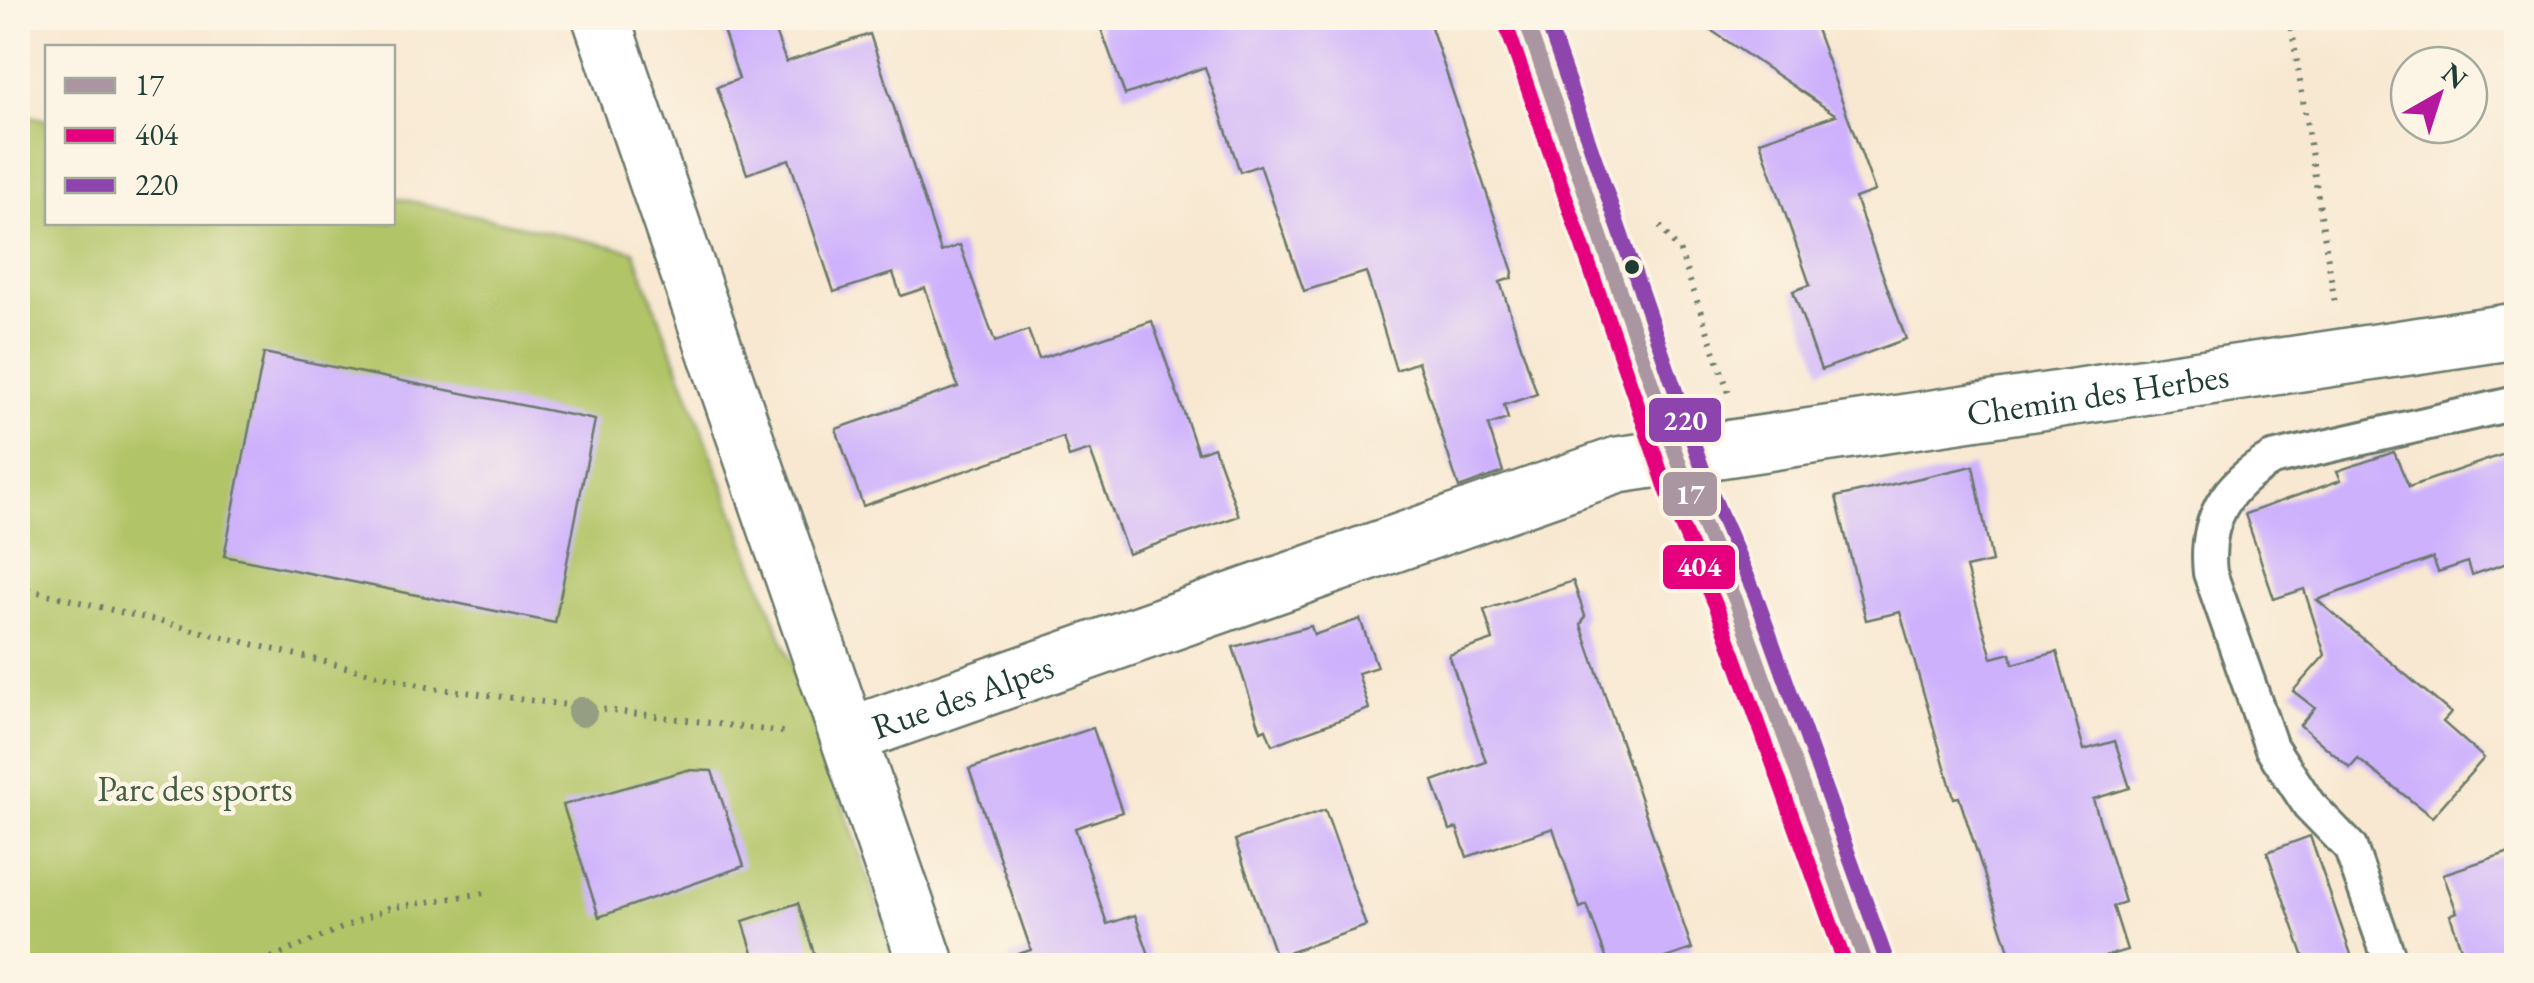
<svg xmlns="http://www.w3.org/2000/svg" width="2534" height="983" viewBox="0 0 2534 983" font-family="'EB Garamond',serif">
<rect width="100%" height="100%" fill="#fcf5e5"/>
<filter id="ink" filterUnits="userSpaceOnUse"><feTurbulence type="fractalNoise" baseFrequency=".01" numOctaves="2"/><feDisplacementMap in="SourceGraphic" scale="20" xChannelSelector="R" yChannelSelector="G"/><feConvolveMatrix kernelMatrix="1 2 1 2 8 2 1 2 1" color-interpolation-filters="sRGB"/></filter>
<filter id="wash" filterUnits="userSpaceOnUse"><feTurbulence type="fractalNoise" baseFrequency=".0048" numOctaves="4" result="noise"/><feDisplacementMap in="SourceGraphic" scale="40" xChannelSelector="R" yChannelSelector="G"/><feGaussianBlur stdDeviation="2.25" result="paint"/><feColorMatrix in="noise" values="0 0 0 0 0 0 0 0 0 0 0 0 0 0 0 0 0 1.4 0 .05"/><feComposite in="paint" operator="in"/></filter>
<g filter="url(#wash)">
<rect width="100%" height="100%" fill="#f8e8d1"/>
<polygon fill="#b2c467" stroke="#68804e" stroke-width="2.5" points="18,113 47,120 48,222 392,222 393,197 634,251 822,743 898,965 18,965"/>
<g id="blocks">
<g fill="#cdb1fd">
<polygon points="759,18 770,18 786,62 870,34 941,252 960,245 995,342 1028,330 1039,359 1152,321 1198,453 1214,447 1239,516 1128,554 1090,450 1069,457 1063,437 863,506 836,429 958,387 925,288 901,296 893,273 834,292 789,159 747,174 717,87 739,79 723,30"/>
<polygon points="1097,18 1428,18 1513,272 1512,278 1500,282 1537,394 1504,405 1508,419 1488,425 1503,472 1459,488 1418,362 1396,370 1366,272 1304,291 1260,165 1240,172 1205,67 1125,95"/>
<polygon points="1693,18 1812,18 1875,191 1855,198 1906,339 1821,370 1793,291 1810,285 1760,141 1836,115"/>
<polygon points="264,353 595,420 555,623 224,556"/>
<polygon points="2516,450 2516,560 2472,575 2468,562 2438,572 2433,558 2317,600 2451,713 2443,722 2484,758 2432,817 2358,759 2350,768 2300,725 2315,708 2293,691 2325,655 2304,589 2274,599 2245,514 2341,480 2337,471 2394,452 2409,487"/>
<polygon points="1973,466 1992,562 1966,568 1992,658 2011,653 2013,664 2057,652 2084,750 2115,741 2130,788 2093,799 2125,902 2113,906 2127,950 2100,958 2103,966 2014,966 1959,797 1954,798 1900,612 1866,620 1836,497"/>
<polygon points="1573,581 1585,616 1581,625 1692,949 1642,966 1609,966 1587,905 1580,908 1553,828 1467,857 1457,828 1450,830 1433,781 1486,762 1449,655 1493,640 1484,610"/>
<polygon points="1360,619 1377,667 1358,673 1369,709 1272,745 1266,729 1261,731 1233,647 1311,626 1314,635"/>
<polygon points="1093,728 1122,812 1075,828 1107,924 1135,915 1153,966 1010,966 1009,957 1031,950 969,769"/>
<polygon points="687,770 712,771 744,866 599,917 563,805"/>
<polygon points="1325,810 1366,926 1276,957 1235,840"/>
<polygon points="2310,836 2355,966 2307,966 2267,852"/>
<polygon points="2516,850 2516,966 2467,966 2450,915 2457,912 2443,874"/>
<polygon points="798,903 818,966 757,966 743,921"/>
</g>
</g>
</g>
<g filter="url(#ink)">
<use href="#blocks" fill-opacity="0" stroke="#6b796b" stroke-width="2.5"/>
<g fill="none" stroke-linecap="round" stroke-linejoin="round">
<defs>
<path id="service" d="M2392,966L2350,847L2309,805L2271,747L2210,573C2204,520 2226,485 2272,459L2516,403"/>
<g id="minor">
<polyline points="601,18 927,966"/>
<path id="s1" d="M851,735L1618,465L2516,331"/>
</g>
<polyline id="secondary" points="1525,18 1689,492 1736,601 1867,966"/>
</defs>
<use href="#service" stroke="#6b796b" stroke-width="38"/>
<use href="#minor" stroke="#6b796b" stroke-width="60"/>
<use href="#secondary" stroke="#6b796b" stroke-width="60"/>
<g stroke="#6b796b" stroke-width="6" stroke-dasharray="2.5 8" stroke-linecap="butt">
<polyline points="2290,18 2335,304"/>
<polyline points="1660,226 1680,252 1729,393"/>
<polyline points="18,587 432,688 790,733"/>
<polyline points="252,966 389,908 491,892"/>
</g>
<use href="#service" stroke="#fff" stroke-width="32"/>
<use href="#minor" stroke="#fff" stroke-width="55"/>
<use href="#secondary" stroke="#fff" stroke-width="55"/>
<defs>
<polyline id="bus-1" points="1525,18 1689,492 1736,601 1867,966"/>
<polyline id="bus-2" points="1506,25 1670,499 1717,608 1846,966"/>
<polyline id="bus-3" points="1546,18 1708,485 1755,594 1886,959"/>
</defs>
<use href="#bus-1" stroke="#fcf5e5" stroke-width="22"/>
<use href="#bus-2" stroke="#fcf5e5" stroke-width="22"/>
<use href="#bus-3" stroke="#fcf5e5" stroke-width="22"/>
<use href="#bus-1" stroke="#a996a1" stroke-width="15"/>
<use href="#bus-2" stroke="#e5007d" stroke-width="15"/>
<use href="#bus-3" stroke="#8e44ad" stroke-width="15"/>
</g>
<circle fill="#959d82" cx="582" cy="712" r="15"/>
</g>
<circle fill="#1f3d34" stroke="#fcf5e5" stroke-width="4" cx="1632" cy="267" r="9"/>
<g text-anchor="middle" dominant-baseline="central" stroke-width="9" stroke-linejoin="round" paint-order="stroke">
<g font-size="35" fill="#1f3d34" stroke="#fcf5e5">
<text stroke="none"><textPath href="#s1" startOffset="1298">Chemin des Herbes</textPath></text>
<text stroke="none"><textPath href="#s1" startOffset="118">Rue des Alpes</textPath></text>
</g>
<g font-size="35" fill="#445f41" stroke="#fcf5e5">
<text x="195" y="788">Parc des sports</text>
</g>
</g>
<g stroke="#fcf5e5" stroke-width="4">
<rect x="1647" y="396" width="76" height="48" rx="10" fill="#8e44ad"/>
<rect x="1661" y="470" width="58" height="48" rx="10" fill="#a996a1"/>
<rect x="1661" y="543" width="76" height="48" rx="10" fill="#e5007d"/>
</g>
<g font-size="28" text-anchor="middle" font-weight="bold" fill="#fff">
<text x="1685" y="430">220</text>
<text x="1690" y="504">17</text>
<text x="1699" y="576">404</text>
</g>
<rect width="2534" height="983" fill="none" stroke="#fcf5e5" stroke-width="60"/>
<rect x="45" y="45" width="350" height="180" fill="#fcf5e5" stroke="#a4ab9e" stroke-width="2.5"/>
<rect x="65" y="78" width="50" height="15" fill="#a996a1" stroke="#a4ab9e" stroke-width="2.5"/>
<text x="135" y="95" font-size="30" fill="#1f3d34">17</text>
<rect x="65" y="128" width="50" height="15" fill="#e5007d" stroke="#a4ab9e" stroke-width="2.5"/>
<text x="135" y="145" font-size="30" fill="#1f3d34">404</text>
<rect x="65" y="178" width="50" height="15" fill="#8e44ad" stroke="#a4ab9e" stroke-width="2.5"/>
<text x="135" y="195" font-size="30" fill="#1f3d34">220</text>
<g transform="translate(2439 95) rotate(39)"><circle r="48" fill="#fcf5e5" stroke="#a4ab9e" stroke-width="2.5"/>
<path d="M0-8L18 38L0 25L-18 38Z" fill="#b5179e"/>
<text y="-15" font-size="28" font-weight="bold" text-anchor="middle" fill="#1f3d34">N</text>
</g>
</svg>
